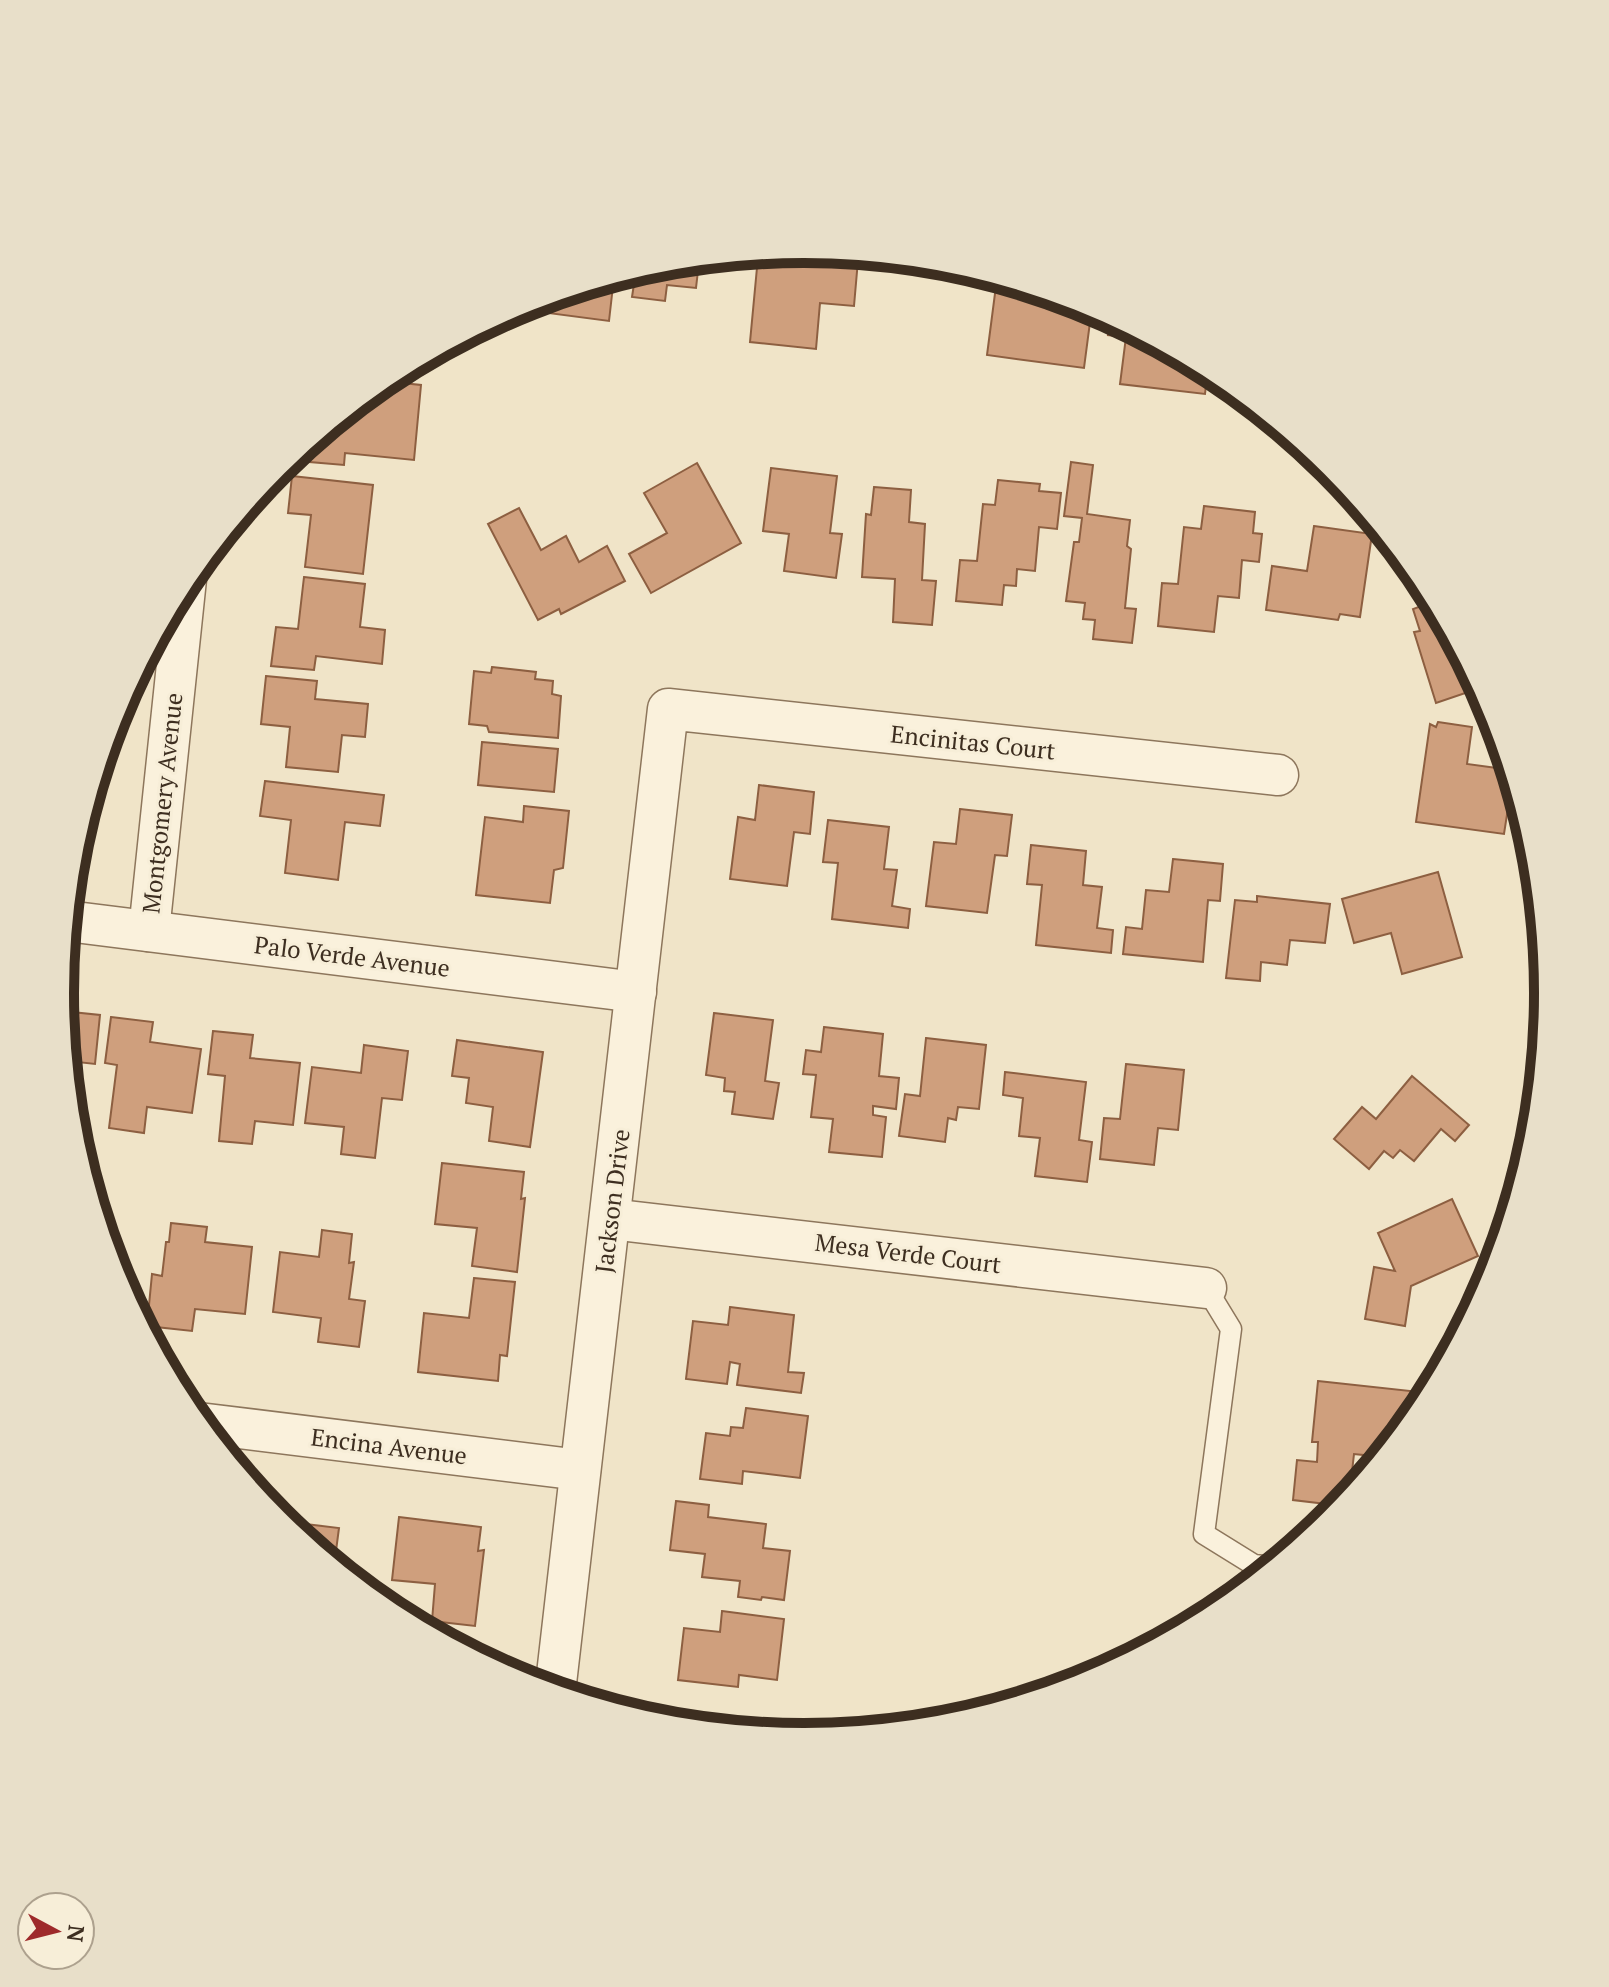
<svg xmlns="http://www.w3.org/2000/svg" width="1609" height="1987" viewBox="0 0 1609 1987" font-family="'PT Serif',serif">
<rect width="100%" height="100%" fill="#f0e4c8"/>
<g fill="#cf9f7d" stroke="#8d5f41" stroke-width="2">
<polygon points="785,253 858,260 854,306 820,303 816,349 750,342 758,257 785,259"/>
<polygon points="735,256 733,266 699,262 696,288 667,285 665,301 632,297 636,271 660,263"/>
<polygon points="614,277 609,321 548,313 550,297"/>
<polygon points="997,278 1092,307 1084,368 987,355"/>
<polygon points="1110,317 1208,369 1205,394 1120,384 1126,337 1108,335"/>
<polygon points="383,381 421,385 414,460 345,453 344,465 298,461 300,449"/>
<polygon points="1071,462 1093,465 1087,514 1130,520 1127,546 1131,549 1125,608 1136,609 1132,643 1093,639 1095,620 1083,619 1085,603 1066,601 1074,542 1079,542 1082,518 1064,516"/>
<polygon points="697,463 741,543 651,593 629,554 667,533 644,493"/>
<polygon points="771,468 837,476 830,533 842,534 836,578 784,571 789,534 763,531"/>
<polygon points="292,476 373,485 363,574 305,567 311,515 288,513"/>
<polygon points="998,480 1040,484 1039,491 1061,493 1057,529 1039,527 1035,571 1017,569 1016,586 1004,585 1002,605 956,601 960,560 977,561 983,504 995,505"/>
<polygon points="874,487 911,490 909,522 925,524 922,580 936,581 932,625 893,622 895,579 862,577 866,514 871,515"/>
<polygon points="1204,506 1255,512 1253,533 1262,534 1259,562 1242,560 1239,598 1218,596 1214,632 1158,626 1162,583 1178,584 1184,527 1201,529"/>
<polygon points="519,508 541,550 566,536 579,562 607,546 625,581 561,614 559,609 538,620 488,524"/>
<polygon points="1314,526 1372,534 1360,617 1340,614 1338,620 1266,610 1272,566 1307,571"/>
<polygon points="304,577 365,584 360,627 385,630 382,664 316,656 314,670 271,666 276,627 298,629"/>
<polygon points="1435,601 1475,676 1477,689 1436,703 1414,632 1420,631 1413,609"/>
<polygon points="492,667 536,672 535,679 553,681 552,694 561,696 558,738 489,732 487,726 469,724 474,671 491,673"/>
<polygon points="266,676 317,681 315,699 368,704 365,737 342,735 338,772 286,767 290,727 261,724"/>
<polygon points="1438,722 1472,727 1467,764 1511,770 1513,776 1504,834 1416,822 1430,724 1436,727"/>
<polygon points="482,742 558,749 554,792 478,785"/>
<polygon points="265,781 384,795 380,826 345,822 338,880 285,873 291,820 260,816"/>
<polygon points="759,785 814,792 810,834 794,832 787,886 730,879 738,817 755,820"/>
<polygon points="524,806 569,811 563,868 554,870 550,903 476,895 485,817 523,822"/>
<polygon points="960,809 1012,815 1007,856 995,855 987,913 926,906 934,842 956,844"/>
<polygon points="828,820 889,827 884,869 897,870 892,906 910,909 908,928 832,919 838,863 823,862"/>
<polygon points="1031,845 1086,851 1083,885 1102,887 1097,928 1113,930 1111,953 1036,945 1042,885 1027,884"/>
<polygon points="1173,859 1223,864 1220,901 1208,900 1203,962 1123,954 1126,927 1142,929 1146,890 1169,892"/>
<polygon points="1438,872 1462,957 1402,974 1391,933 1354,943 1342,899"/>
<polygon points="1257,896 1330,904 1325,943 1290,940 1287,965 1261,962 1260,981 1226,978 1235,900 1257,902"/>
<polygon points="62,1011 100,1015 95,1064 78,1062 72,1115"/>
<polygon points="714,1013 773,1020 765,1081 779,1083 773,1119 732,1114 735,1092 724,1091 725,1078 706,1075"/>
<polygon points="111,1017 153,1022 150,1042 201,1049 192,1113 147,1107 144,1133 109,1128 117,1065 105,1063"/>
<polygon points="824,1027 883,1034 879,1076 899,1078 896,1109 873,1106 873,1115 886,1117 882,1157 829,1152 833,1119 811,1117 816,1075 803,1074 806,1050 821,1052"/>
<polygon points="213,1031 253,1035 250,1058 300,1063 293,1125 255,1121 252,1144 219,1141 225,1076 208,1074"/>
<polygon points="926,1038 986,1045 979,1109 958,1107 956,1120 948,1118 945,1142 899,1136 905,1094 920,1096"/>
<polygon points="457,1040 543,1052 530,1147 489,1141 493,1107 466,1103 469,1078 452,1076"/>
<polygon points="364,1045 408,1051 402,1100 382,1098 375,1158 341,1154 344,1127 305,1123 312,1067 361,1073"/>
<polygon points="1126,1064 1184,1070 1178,1130 1158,1128 1154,1165 1100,1159 1104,1118 1120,1119"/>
<polygon points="1005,1072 1086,1082 1079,1140 1092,1142 1087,1182 1035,1176 1040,1138 1019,1136 1023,1098 1003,1095"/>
<polygon points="1412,1076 1469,1125 1455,1141 1441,1129 1414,1161 1400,1150 1393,1158 1384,1151 1369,1169 1334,1139 1362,1107 1376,1119"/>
<polygon points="442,1163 524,1172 521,1199 525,1198 517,1272 472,1266 477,1228 435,1224"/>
<polygon points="1452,1199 1478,1256 1411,1286 1405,1326 1365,1319 1374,1267 1395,1271 1378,1233"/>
<polygon points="171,1223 207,1227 205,1242 252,1247 245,1314 195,1309 192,1331 147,1326 152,1274 162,1276 166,1242 169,1242"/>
<polygon points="322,1230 352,1234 349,1263 354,1262 349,1299 365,1301 359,1347 318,1342 321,1318 273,1312 280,1252 319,1257"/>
<polygon points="474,1278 515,1282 507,1356 500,1355 498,1381 418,1372 424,1313 469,1318"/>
<polygon points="730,1307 794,1315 788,1372 804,1373 801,1393 737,1385 740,1364 730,1362 727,1384 686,1379 693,1321 728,1325"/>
<polygon points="1318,1381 1429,1393 1423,1407 1373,1468 1362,1467 1363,1455 1354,1454 1349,1498 1343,1506 1293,1500 1297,1460 1317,1462 1318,1442 1312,1442"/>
<polygon points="746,1408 808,1416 800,1478 743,1471 742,1484 700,1479 706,1433 730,1436 731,1427 743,1428"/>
<polygon points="676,1501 709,1505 708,1517 766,1524 763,1548 790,1551 784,1600 762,1597 761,1600 738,1597 740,1581 702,1577 705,1554 670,1550"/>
<polygon points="399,1517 481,1527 478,1551 484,1550 475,1626 432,1621 435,1584 392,1580"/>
<polygon points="297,1523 339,1528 334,1566 296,1535"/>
<polygon points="722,1611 784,1619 777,1680 739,1675 738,1687 678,1680 684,1628 720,1632"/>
</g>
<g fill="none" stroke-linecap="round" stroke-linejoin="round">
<defs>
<polyline id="lane" points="1206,1288 1231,1329 1204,1534 1254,1565 1274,1567"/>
<g id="street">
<polyline points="67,921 636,992"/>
<polyline points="149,931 186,579"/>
<polyline points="610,1219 1206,1288"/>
<polyline points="199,1423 580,1470"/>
<polyline points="555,1692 668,709 1278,775"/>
</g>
</defs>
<use href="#lane" stroke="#8d765c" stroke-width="23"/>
<use href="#street" stroke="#8d765c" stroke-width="43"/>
<use href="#lane" stroke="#faf1dc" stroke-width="20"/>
<use href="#street" stroke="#faf1dc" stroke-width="40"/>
</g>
<g text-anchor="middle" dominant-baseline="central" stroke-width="6" stroke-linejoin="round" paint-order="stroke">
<g font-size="24" fill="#3d2e20" stroke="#f7eed8">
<text transform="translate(973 742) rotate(6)">Encinitas Court</text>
<text transform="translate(162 803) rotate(-84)">Montgomery Avenue</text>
<text transform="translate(352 956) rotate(7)">Palo Verde Avenue</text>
<text transform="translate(612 1201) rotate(-83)">Jackson Drive</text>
<text transform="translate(908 1253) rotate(7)">Mesa Verde Court</text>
<text transform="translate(389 1446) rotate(7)">Encina Avenue</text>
</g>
</g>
<path d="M0 0H1609V1987H0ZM74 993a730 730 0 1 1 1460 0a730 730 0 1 1-1460 0Z" fill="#e8dfc9" fill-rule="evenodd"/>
<path fill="none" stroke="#3d2e20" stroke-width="10" d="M74 993a730 730 0 1 1 1460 0a730 730 0 1 1-1460 0Z"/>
<g transform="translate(56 1931) rotate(97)"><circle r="38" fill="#f7eed8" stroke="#ada18e" stroke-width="2"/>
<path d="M0-6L14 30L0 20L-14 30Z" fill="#9e2a2b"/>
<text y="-12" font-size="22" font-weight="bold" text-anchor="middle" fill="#3d2e20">N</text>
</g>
</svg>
